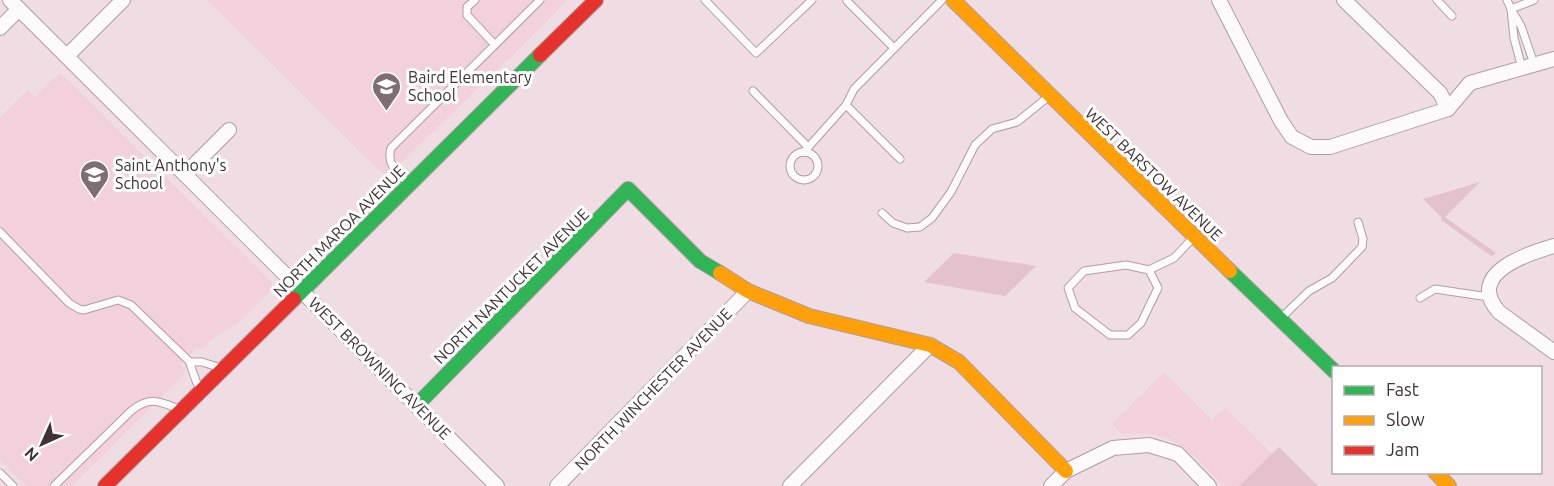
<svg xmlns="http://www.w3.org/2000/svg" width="1554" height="486" viewBox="0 0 1554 486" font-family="Ubuntu,sans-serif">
<rect width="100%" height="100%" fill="#f0dce3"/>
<g fill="#f2d0dc">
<polygon points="207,0 567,0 524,44 386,177"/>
<polygon points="60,73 270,280 272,286 270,291 235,326 216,336 203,348 197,348 180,364 185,370 184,375 72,486 27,486 0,460 0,118 28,90 35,97"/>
<polygon points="1164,373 1212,420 1225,408 1272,454 1240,486 1224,486 1193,455 1184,448 1169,439 1155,435 1139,433 1122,434 1112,424"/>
</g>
<g fill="#e3c2ce">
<polygon points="1480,182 1445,217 1496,253 1491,256 1441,220 1442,218 1423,199"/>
<polygon points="954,253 1036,266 1005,296 924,282"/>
<polygon points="1279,447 1318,486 1239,486"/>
</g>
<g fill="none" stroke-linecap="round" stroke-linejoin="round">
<defs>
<g id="lane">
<polyline points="475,0 467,7 467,15 495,45"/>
<polyline points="705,0 756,53 812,0"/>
<polyline points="1437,0 1452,16"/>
<polyline points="1507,0 1511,9 1534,0"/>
<polyline points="847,1 894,48"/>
<polyline points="1522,68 1514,38 1511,9 1521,26 1534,64"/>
<polyline points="753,91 808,147"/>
<polyline points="846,105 900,159"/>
<polyline points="804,152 846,105 854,89 942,0"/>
<circle cx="804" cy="166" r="14"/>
<path d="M408,183C398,173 386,165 391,148L540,0"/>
<polyline points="882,213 893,223 907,228 920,227 932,218 951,192 975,145 992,129 1017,122 1048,97"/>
<polyline points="0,232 69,303 79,309 84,310 118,300 131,305 191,363"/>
<polygon points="1126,265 1149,270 1158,288 1141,323 1128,335 1110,335 1075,308 1068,288 1084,271"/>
<polyline points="1149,270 1174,258 1193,238"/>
<polyline points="1420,298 1435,289 1489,297"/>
<polyline points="1281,318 1309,291 1332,278 1362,247 1363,239 1358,222"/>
<polyline points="201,390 196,381 190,364 192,362 202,362 221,368"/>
<polyline points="0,473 13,486"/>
<path d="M54,486L131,411C150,396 158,401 179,409"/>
</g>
<g id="street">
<polyline points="10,0 497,486"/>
<polyline points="1219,0 1281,121 1292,137 1311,147 1330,147 1448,109 1470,83 1554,59"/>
<polyline points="1344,0 1440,93 1448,109"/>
<polyline points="0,28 19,9"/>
<polyline points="67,56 123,0"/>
<polyline points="185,174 229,130"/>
<path d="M1554,246C1526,254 1465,274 1499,312L1554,352"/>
<polyline points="557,486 748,291"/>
<polyline points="790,486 930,345"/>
<polyline points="1051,486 1066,471 1113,448 1149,445 1178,454 1209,486"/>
</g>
<g id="fast">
<polyline points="1230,271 1334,371"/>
<polyline points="294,299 540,55"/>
<polyline points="417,405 628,189 700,261 720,273"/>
</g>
<g id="slow">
<polyline points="953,0 1230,271"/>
<polyline points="720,273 748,291 809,316 930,345 959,362 1066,471"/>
<polyline points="1435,472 1449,486"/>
</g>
<g id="jam">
<polyline points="540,55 596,0"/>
<polyline points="105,486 294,299"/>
</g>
</defs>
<use href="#lane" stroke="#ae9ea4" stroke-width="9"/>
<use href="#street" stroke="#ae9ea4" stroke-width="16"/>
<use href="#fast" stroke="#ae9ea4" stroke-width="16"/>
<use href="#slow" stroke="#ae9ea4" stroke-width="16"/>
<use href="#jam" stroke="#ae9ea4" stroke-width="16"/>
<use href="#lane" stroke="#fdfafb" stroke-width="7"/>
<use href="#street" stroke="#fdfafb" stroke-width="14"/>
<use href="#fast" stroke="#30b455" stroke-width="14"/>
<use href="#slow" stroke="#ff9f0a" stroke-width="14"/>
<use href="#jam" stroke="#e5322d" stroke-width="14"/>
</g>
<defs>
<symbol id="school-pin" viewBox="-11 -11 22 30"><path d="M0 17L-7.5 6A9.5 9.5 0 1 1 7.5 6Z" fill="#7e6e73" stroke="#fff"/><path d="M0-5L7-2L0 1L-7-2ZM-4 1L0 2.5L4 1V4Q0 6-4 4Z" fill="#fff"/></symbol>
</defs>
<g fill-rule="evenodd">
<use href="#school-pin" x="370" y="70" width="33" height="45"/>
<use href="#school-pin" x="78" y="158" width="33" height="45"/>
</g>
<g text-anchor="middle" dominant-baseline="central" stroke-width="6" stroke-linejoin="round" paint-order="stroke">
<g font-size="16" fill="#403237" stroke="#fff" text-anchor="start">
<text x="408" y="77">Baird Elementary<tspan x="408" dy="18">School</tspan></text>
<text x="115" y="165">Saint Anthony's<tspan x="115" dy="18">School</tspan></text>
</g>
<g font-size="16" fill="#403237" stroke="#fff">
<text transform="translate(1154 174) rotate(44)">WEST BARSTOW AVENUE</text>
<text transform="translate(339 231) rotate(-45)">NORTH MAROA AVENUE</text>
<text transform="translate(511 286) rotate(-45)">NORTH NANTUCKET AVENUE</text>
<text transform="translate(380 368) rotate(45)">WEST BROWNING AVENUE</text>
<text transform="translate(653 389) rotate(-46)">NORTH WINCHESTER AVENUE</text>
</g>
</g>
<rect x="1332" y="366" width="210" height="108" fill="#ffffff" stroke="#b3adaf" stroke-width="1.5"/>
<rect x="1344" y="386" width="30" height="9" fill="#30b455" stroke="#b3adaf" stroke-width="1.5"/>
<text x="1386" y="396" font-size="18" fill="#403237">Fast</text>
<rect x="1344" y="416" width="30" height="9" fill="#ff9f0a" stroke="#b3adaf" stroke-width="1.5"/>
<text x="1386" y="426" font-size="18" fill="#403237">Slow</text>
<rect x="1344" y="446" width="30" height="9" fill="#e5322d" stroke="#b3adaf" stroke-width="1.5"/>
<text x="1386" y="456" font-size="18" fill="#403237">Jam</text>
<g transform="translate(42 444) rotate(225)" stroke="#ffffff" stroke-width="4.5" paint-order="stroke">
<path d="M0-4.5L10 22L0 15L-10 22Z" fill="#403237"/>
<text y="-9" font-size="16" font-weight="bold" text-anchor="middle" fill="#403237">N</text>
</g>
</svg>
